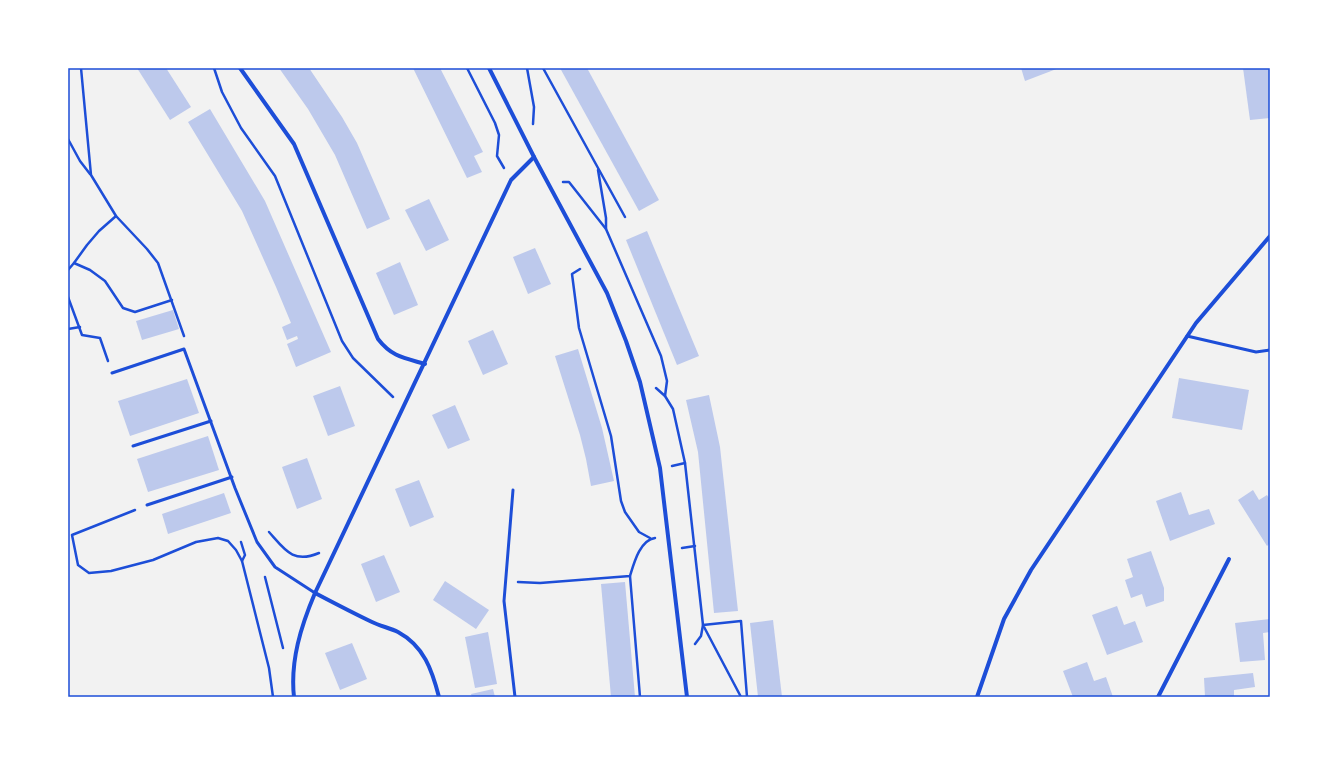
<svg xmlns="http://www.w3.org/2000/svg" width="1338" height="765" viewBox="0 0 1338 765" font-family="'DejaVu Sans',sans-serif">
<rect width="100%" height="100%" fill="#f2f2f2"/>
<g fill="#bdc9ec">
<polygon points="137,68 166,68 191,107 170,120"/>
<polygon points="279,68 309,68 342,117 357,143 390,219 367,229 335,155 308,109"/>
<polygon points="413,68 440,68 483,152 474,156 482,172 467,178"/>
<polygon points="560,68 587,68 659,200 639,211"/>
<polygon points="1021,68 1059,68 1025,81"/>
<polygon points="1243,68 1270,68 1270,118 1250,120"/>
<polygon points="210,109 265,201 331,352 296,367 287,344 298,339 297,336 287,340 282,327 291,323 276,287 242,211 188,122"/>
<polygon points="429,199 449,240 426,251 405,210"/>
<polygon points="647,231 699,356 677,365 626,240"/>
<polygon points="535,248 551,284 528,294 513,257"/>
<polygon points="400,262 418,305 394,315 376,273"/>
<polygon points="173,310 179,329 142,340 136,321"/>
<polygon points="493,330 508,364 483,375 468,341"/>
<polygon points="578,349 602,428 614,481 591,486 586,459 580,435 555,356"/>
<polygon points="1179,378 1249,390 1242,430 1172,418"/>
<polygon points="187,379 199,413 130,436 118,401"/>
<polygon points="340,386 355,426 328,436 313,396"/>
<polygon points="709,395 720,447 738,611 714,613 698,452 686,400"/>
<polygon points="455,405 470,440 448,449 432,415"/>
<polygon points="208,436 219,470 148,492 137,459"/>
<polygon points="307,458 322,499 297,509 282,467"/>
<polygon points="419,480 434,517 410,527 395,489"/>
<polygon points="1253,490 1259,500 1267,495 1270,500 1270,543 1267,546 1238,500"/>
<polygon points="1181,492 1189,515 1209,509 1215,524 1170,541 1156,501"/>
<polygon points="224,493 231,513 168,534 162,514"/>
<polygon points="1151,551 1164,588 1164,601 1146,607 1142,594 1131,598 1125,580 1133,577 1127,559"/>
<polygon points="384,555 400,592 376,602 361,564"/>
<polygon points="445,581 489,610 476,629 433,600"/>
<polygon points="625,582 635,697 611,697 601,584"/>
<polygon points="1117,606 1124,625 1135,621 1143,642 1107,655 1092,615"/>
<polygon points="1270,619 1270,632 1263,633 1265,660 1240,662 1235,623"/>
<polygon points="773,620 782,697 758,697 750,623"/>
<polygon points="488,632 497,684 475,688 465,637"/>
<polygon points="352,643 367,679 340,690 325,653"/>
<polygon points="1087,662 1094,681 1106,677 1113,697 1073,697 1063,671"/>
<polygon points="1253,673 1255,687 1234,690 1234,697 1205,697 1204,678"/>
<polygon points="493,689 495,697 472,697 471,694"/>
</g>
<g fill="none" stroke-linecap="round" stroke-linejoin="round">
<g stroke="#1d4ed8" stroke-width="2.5">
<polyline points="81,68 91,175 116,216 147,249 158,263 184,336"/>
<polyline points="214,68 222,92 241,128 275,176 342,341 353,358 393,397"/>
<polyline points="467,68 495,123 499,135 497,156 504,168"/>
<polyline points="527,68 534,107 533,124"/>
<polyline points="543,68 625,217"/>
<polyline points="68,139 80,161 90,174"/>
<polyline points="598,170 606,218 606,229"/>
<polyline points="563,182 569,182 606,229 661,356 667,381 665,396"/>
<polyline points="74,263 90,270 105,281 123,308 135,312 172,300"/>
<polyline points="580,269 572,274 579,328 611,436 621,501 625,512 639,532 650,538"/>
<polyline points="68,270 74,263 87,245 99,231 116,216"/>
<polyline points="68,297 82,335 100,338 108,361"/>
<polyline points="68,329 80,327"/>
<polyline points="656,388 665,396 673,409 685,463 703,625 701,636 695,644"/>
<polyline points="672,466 685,463"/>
<polyline points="135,510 72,535 78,565 89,573 111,571 153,560 196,542 218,538 228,541 236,550 242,561"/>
<path d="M269,532C285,550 293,564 319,553"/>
<polyline points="241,542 245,555 242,561 269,668 273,697"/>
<polyline points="682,548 695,546"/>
<polyline points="630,576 640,697"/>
<polyline points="265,577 283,648"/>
<path d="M518,582L540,583L630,576C634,563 640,540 655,538"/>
<polyline points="741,697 703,625 741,621 747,697"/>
</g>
<g stroke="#1d4ed8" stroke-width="3">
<polyline points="1187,336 1256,352 1270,350"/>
<polyline points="112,373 184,349 235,488 257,542 275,567 315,593"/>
<polyline points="133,446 211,421"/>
<polyline points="513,490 504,601 515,697"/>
<polyline points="147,505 232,477"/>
</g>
<g stroke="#1d4ed8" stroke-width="4">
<path d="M240,68L294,144L378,339C392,357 404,358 425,364"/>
<polyline points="489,68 534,157 607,293 626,341 640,382 660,468 687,697"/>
<path d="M315,593C334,603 353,613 372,622C380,626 390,628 398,632C424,646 432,670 439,697"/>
<path d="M294,697C290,661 301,626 315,593L511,180L534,157"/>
<polyline points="977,697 1004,619 1031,570 1196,323 1270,236"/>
<polyline points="1158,697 1229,559"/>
</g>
</g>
<rect width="1338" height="765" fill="none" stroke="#ffffff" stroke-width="138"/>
<rect x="69" y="69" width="1200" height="627" fill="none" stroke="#1d4ed8" stroke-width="1.5"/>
</svg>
